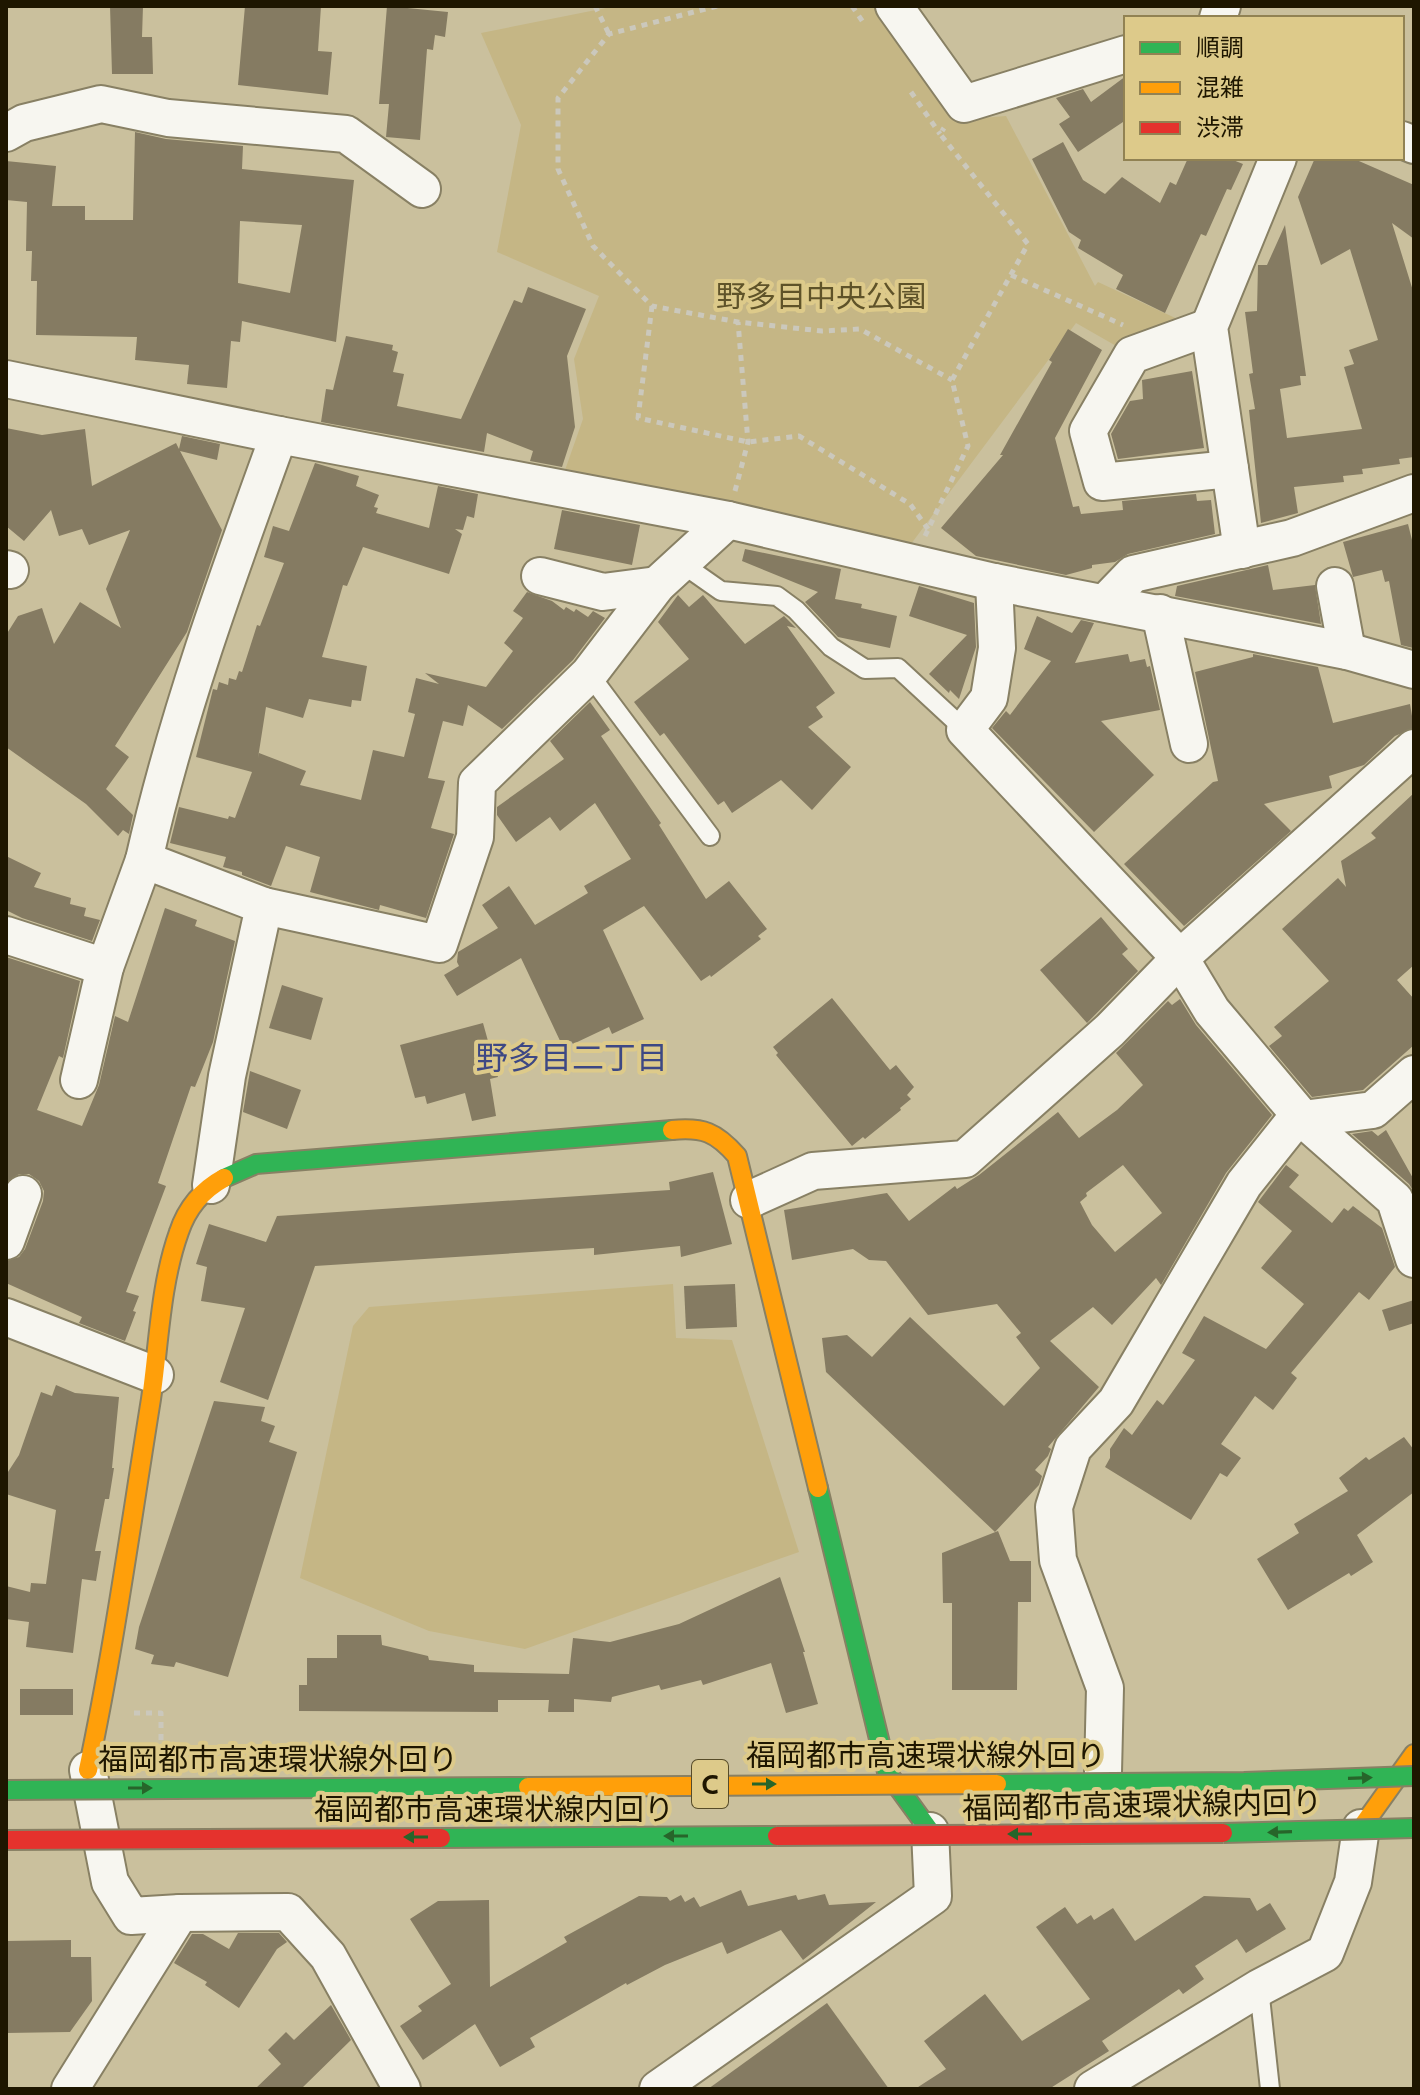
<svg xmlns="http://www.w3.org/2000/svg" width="1420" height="2095" viewBox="0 0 1420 2095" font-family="Cabin,'Noto Sans JP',sans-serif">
<rect width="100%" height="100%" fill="#cac09d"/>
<g fill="#c5b685">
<polygon points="616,6 879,6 955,120 1006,116 1095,286 1098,282 1201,330 1132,355 1076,323 911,544 564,473 583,419 574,359 599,296 497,252 521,125 481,33"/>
<polygon points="673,1284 676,1338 732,1340 799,1552 525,1649 429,1631 300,1578 353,1326 369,1307"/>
</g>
<g fill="#857b62" fill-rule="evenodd">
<polygon points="110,6 143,6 142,37 152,37 153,74 112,74"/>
<polygon points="245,6 321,6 318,51 332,52 328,95 238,85"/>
<polygon points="387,6 448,12 445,37 435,35 433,50 427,49 420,140 386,137 389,104 379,104"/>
<polygon points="1126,76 1126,120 1078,152 1059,124 1070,117 1056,98 1083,89 1091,102"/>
<path d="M135,132L166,139L243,146L242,169L354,180L336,342L242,321L240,342L231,341L227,388L187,384L189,365L135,360L137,337L36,335L37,281H31L32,251H26L27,202L6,200V161L56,166L52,206H85V220H133ZM240,221L302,225L290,293L238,283Z"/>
<polygon points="1063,142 1083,180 1105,194 1122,177 1160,203 1170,182 1176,185 1188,158 1228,158 1243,164 1231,190 1227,189 1206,236 1201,234 1165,313 1116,289 1123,275 1078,248 1081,240 1069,232 1032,159"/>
<polygon points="1315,158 1352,158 1414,185 1414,239 1392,223 1414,294 1414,457 1399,459 1400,464 1362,469 1363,474 1343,476 1344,482 1294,487 1298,513 1261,523 1249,410 1255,409 1249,374 1253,373 1245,312 1257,311 1258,265 1267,265 1285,225 1306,376 1300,376 1301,385 1280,389 1287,438 1362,429 1344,367 1354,364 1349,350 1378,340 1350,249 1321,265 1298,197"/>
<polygon points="528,287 586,309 567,356 575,427 562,467 530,461 533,451 487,433 484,452 321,422 326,389 333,390 346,336 393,345 392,350 398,352 393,372 404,374 397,406 461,419 514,300 522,303"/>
<polygon points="1068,329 1102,350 1055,438 1073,507 1079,506 1081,514 1123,510 1122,501 1196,494 1197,501 1211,500 1215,534 1128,554 1115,562 1092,565 1092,568 1066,575 976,556 941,528 1003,455 1000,455 1052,362 1049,360"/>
<polygon points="1192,371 1204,448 1118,459 1111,434 1130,401 1143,399 1142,380"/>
<polygon points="6,428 42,435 85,429 92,486 176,443 179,449 182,436 220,444 217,460 180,451 222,530 187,632 115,746 129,757 106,789 133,815 129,834 123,830 118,836 86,804 6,747 6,635 18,616 42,608 54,644 80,602 121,628 106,589 130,530 89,545 82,529 59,536 51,510 24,541 6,526"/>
<polygon points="315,463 359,476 356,486 379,495 374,507 378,508 376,513 429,528 438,486 478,494 474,518 467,516 463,530 455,529 462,534 449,574 363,547 347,586 343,585 322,657 367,666 361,701 352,700 351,707 309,699 303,718 266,707 258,758 259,753 306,771 300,785 361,800 373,750 404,757 415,714 408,712 416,678 439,684 425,673 486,687 513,651 504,643 523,618 513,611 527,592 552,601 564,610 566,607 574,612 576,609 588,617 593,611 605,618 573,660 502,729 468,705 463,726 443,721 428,778 445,781 431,828 454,834 426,918 380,905 379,910 310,892 320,857 286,846 271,886 242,875 242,872 223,867 226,857 170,843 179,807 228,819 229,816 235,818 252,772 196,757 213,689 217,690 219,682 228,685 229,678 236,680 239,671 242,672 257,625 260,626 284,563 264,557 273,526 289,531"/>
<polygon points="562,510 640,525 632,565 554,549"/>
<polygon points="1408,524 1414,548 1413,648 1401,645 1389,581 1385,582 1382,570 1353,577 1343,542"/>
<polygon points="745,549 841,569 835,599 862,604 861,608 897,616 890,648 838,637 805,602 818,592 742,561"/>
<polygon points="1268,565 1273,590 1315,585 1321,624 1175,596 1177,586"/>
<polygon points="919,586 974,603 976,647 959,699 950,690 949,693 929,674 967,635 909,616"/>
<polygon points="678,595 689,607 703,595 745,644 784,616 796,628 787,626 835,693 816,707 823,717 808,727 851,767 812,810 781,780 732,813 724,801 718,805 664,733 660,736 634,702 689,659 658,622"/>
<polygon points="1037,616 1072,633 1081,620 1094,623 1075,663 1128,654 1130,662 1145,659 1147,667 1150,666 1160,710 1101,721 1154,775 1094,832 992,728 1006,711 1010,715 1051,661 1024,649"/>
<polygon points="1253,654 1318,667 1333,723 1410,704 1414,728 1395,736 1364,765 1329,776 1332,788 1264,804 1291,831 1184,926 1124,864 1213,782 1218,781 1195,672 1253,657"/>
<polygon points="590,702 610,730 601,736 661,823 659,825 706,899 729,881 767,929 758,936 761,939 711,977 710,975 701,981 644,906 603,930 644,1019 612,1034 609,1027 573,1044 571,1041 562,1045 521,958 457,996 444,975 459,966 457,962 458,952 498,928 482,905 509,886 535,925 588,893 584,886 631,859 595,803 560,831 550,817 516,842 497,815 497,807 564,759 550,741"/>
<polygon points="1414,793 1414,965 1397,980 1414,999 1414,1045 1363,1090 1312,1097 1269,1046 1282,1036 1274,1027 1329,981 1282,929 1338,878 1346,887 1341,861 1376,838 1371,833"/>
<polygon points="6,856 41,873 34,887 71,898 70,904 86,908 84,916 100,920 92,941 22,918 6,910"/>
<polygon points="165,908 197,920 195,926 235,941 213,1042 195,1087 191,1086 158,1183 166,1186 126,1292 139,1296 133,1311 136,1312 125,1341 79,1323 82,1317 6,1283 6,1261 19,1257 25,1249 43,1201 44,1191 39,1181 29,1174 19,1174 6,1183 6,957 80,981 63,1058 59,1056 37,1110 82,1126 99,1085 115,1016 128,1022"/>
<polygon points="1101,917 1128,949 1122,954 1138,971 1087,1023 1040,970"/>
<polygon points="282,985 323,998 311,1040 269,1028"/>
<polygon points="832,998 890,1070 896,1065 914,1087 907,1095 911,1099 900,1108 901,1110 865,1139 863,1137 852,1146 776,1055 778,1053 773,1047"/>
<path d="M1180,999L1196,1025L1272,1115L1226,1173L1161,1285L1156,1278L1112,1325L1093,1307L1050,1341L1099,1387L1048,1447L1051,1449L1048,1456L1035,1470L1042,1476L1039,1485L995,1532L826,1372L822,1338L847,1335L872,1357L910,1317L1004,1406L1040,1368L1016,1337L1021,1333L997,1304L928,1315L886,1261L869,1260L853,1249L792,1260L784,1210L887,1193L909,1221L955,1186L957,1189L979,1175L1058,1112L1079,1138L1117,1110L1143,1085L1116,1053L1168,1001L1172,1005ZM1123,1165L1162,1213L1115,1252L1092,1225L1080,1202L1087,1196L1086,1193Z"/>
<polygon points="483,1023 498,1077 490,1079 496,1116 472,1121 465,1093 427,1104 425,1096 415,1098 400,1045"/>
<polygon points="250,1071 301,1090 287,1129 243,1112"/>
<polygon points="1386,1130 1414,1180 1414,1192 1409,1184 1352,1134 1372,1131 1378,1136"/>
<polygon points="1286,1165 1299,1175 1289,1187 1332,1223 1344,1208 1348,1211 1353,1206 1382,1228 1395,1267 1369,1300 1359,1292 1291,1373 1297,1378 1273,1410 1255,1396 1221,1444 1241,1458 1227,1477 1220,1473 1191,1520 1105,1467 1110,1458 1110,1449 1124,1428 1132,1435 1157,1400 1163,1405 1195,1360 1182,1353 1204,1316 1266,1349 1304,1304 1261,1268 1292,1231 1258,1202"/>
<polygon points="713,1172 732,1244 681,1257 680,1246 594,1255 594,1248 315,1266 268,1400 220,1382 245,1308 201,1301 207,1267 196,1264 209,1224 266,1242 277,1216 670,1190 669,1182"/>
<polygon points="735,1284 737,1327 686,1329 684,1286"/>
<polygon points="1414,1300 1414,1323 1389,1331 1382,1310"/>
<polygon points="56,1385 75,1393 119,1397 112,1468 114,1468 109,1499 105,1499 95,1551 101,1551 96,1581 82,1579 73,1653 26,1647 29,1622 6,1619 6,1586 30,1592 31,1583 46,1584 56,1510 6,1494 6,1475 19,1455 41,1392 52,1396"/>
<polygon points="214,1401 265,1407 261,1421 275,1426 269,1442 297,1452 228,1677 176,1662 174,1667 151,1664 154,1655 135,1649 139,1627"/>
<polygon points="1404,1437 1414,1450 1414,1492 1357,1535 1373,1562 1351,1576 1349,1573 1288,1610 1257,1559 1299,1533 1294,1524 1348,1491 1339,1478 1366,1457 1369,1460"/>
<polygon points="998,1531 1010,1561 1031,1561 1031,1602 1018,1602 1017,1690 952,1690 952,1603 943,1603 942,1553"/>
<polygon points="780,1577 805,1652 803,1652 818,1704 786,1713 771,1663 703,1685 701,1680 661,1690 659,1685 612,1697 611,1702 574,1699 574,1712 548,1712 549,1700 498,1700 498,1712 299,1711 299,1685 307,1685 307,1658 337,1658 337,1635 381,1635 382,1645 428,1656 429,1660 474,1665 474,1672 569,1674 573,1638 610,1642 679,1624"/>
<rect x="20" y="1689" width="53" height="26"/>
<polygon points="741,1890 748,1906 796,1895 798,1900 825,1894 829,1905 876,1902 803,1960 781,1930 727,1954 722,1942 665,1965 627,1985 626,1983 530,2038 535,2047 500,2067 475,2024 423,2060 400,2026 422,2011 418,2006 451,1984 410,1919 438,1901 489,1900 490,1987 567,1942 564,1937 639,1896 667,1897 670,1901 681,1895 685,1902 694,1897 700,1907"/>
<polygon points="1204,1896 1250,1898 1257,1911 1270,1903 1286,1929 1246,1953 1237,1939 1195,1966 1204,1979 1183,1994 1179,1989 1102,2041 1109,2051 1049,2089 915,2089 946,2069 924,2041 985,1994 1022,2041 1090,1999 1036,1927 1065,1907 1077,1924 1091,1915 1094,1920 1113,1908 1135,1941"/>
<polygon points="238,1933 279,1933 287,1942 277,1949 239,2008 205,1985 207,1982 174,1963 192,1934 203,1934 229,1949"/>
<polygon points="71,1940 71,1957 91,1957 92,2001 70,2032 6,2033 6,1941"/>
<polygon points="827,2003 889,2089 708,2089"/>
<polygon points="331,2005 351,2040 301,2089 255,2089 281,2064 268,2050 286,2032 294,2040"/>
</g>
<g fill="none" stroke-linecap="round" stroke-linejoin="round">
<defs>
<g id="lane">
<polyline points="681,563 721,591 777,596 796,610 831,647 865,669 898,668 965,730"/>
<polyline points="589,674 710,836"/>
<polyline points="1259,1988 1270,2089"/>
</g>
<g id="street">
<polyline points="894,6 964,104 1126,54"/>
<polyline points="1218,18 1222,6"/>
<polyline points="6,133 24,123 101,104 168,118 346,134 422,189"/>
<polyline points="1402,140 1414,145"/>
<polyline points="1209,327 1132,355 1088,431 1102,482 1230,469"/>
<polyline points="6,379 279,435 728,520 994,582 1347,651 1414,670"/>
<polyline points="1242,550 1209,327 1278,158"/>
<polyline points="6,569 10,570"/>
<polyline points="540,576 603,592 657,585"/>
<polyline points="994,582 997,648 989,698 965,730 1180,958 1212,1011 1303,1119 1395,1200 1414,1259"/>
<polyline points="1335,586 1347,651"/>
<polyline points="1105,603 1133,574 1292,538 1414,493"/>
<polyline points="1160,613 1189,744"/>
<polyline points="264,906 439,944 475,837 477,783 589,674 657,585 728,520"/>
<polyline points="6,935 105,967"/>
<polyline points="79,1080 105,967 144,860"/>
<path d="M211,1185L227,1076L264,906L144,860C177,714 228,575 279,435"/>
<polyline points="749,1200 813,1171 965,1159 1110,1030 1180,958 1414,748"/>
<polyline points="6,1241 23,1194"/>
<polyline points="6,1317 155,1375"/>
<polyline points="88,1770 110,1882 131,1916 180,1913 288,1912 328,1956 402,2089"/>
<polyline points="1103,1772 1105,1688 1058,1560 1054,1507 1073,1448 1116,1402 1244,1184 1295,1120 1373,1110 1414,1074"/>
<polyline points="70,2089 180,1913"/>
<polyline points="658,2089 933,1896 930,1831"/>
<polyline points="1093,2089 1259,1988 1325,1953 1353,1882 1361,1828"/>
</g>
<g id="fast">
<polyline points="224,1178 256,1164 672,1130"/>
<polyline points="818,1488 887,1772 930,1831"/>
</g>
<g id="slow">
<path d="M672,1130C703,1127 716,1132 737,1156L818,1488"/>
<path d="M88,1770C114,1648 131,1523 151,1399C159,1344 160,1285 179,1232C187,1208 202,1190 224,1178"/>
<polyline points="1361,1828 1414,1754"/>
</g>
</defs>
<use href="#lane" stroke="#888064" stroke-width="22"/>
<use href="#street" stroke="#888064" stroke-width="40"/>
<use href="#fast" stroke="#888064" stroke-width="22"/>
<use href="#slow" stroke="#888064" stroke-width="22"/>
<g stroke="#cbc8bc" stroke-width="5" stroke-dasharray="6 6" stroke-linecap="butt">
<polyline points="595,6 609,34"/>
<polyline points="717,6 609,34 558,98 558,169 593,246 652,306 738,322 822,331 860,329 952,380"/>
<polyline points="852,6 865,25"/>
<polyline points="911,92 940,134"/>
<polyline points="1011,275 1123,325"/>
<polyline points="652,306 638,418 748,442 799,436 910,504 928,529"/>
<polyline points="735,491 748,442 738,322"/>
<polyline points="925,536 968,446 952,380 1028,244 940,134 944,128"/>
<polyline points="134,1713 161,1713 161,1749 164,1750"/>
</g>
<use href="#lane" stroke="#f7f6f0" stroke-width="18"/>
<use href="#street" stroke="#f7f6f0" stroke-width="36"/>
<use href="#fast" stroke="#30b455" stroke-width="18"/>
<use href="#slow" stroke="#ff9f0a" stroke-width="18"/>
<defs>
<g id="fast-bridge">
<polyline points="997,1784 1244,1782 1414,1776"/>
<polyline points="6,1790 528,1787"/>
<polyline points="1223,1833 1414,1828"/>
<polyline points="441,1838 777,1836"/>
</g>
<polyline id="slow-bridge" points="528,1787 997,1784"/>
<g id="jam-bridge">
<polyline points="777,1836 1223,1833"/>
<polyline points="6,1840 441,1838"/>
</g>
</defs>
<use href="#fast-bridge" stroke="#888064" stroke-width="22" stroke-linecap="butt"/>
<use href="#slow-bridge" stroke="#888064" stroke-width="22" stroke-linecap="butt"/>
<use href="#jam-bridge" stroke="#888064" stroke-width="22" stroke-linecap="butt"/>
<use href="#fast-bridge" stroke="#30b455" stroke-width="18"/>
<use href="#slow-bridge" stroke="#ff9f0a" stroke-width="18"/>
<use href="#jam-bridge" stroke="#e5322d" stroke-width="18"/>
</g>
<defs><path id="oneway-solid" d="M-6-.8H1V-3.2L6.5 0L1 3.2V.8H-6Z" transform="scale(2)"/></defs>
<g fill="#27652a">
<use href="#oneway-solid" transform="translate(1360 1778) rotate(-2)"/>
<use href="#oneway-solid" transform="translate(764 1784)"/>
<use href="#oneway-solid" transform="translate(140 1788)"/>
<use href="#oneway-solid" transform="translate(1280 1832) rotate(178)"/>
<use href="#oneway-solid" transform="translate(1020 1834) rotate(180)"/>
<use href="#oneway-solid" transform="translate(676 1836) rotate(180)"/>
<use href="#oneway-solid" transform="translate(416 1837) rotate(180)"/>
</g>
<g text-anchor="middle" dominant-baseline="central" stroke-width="8" stroke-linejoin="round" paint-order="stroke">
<rect fill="#ddca8a" stroke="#574c29" stroke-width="2" x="692" y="1760" width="36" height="48" rx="6"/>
<g font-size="28" font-weight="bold" fill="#1e1600">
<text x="710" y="1784">C</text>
</g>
<g font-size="30" fill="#5f5329" stroke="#ddca8a">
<text x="821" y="296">野多目中央公園</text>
</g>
<g font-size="30" fill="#1e1600" stroke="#ddca8a">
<text x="926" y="1755">福岡都市高速環状線外回り</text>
<text x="278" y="1759">福岡都市高速環状線外回り</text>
<text transform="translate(1142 1805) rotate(-1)">福岡都市高速環状線内回り</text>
<text x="494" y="1809">福岡都市高速環状線内回り</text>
</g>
<g font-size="32" fill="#3d4884" stroke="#ddca8a">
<text x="572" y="1057">野多目二丁目</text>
</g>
</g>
<rect width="1420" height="2095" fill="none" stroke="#1e1600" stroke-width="16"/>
<rect x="1124" y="16" width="280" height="144" fill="#ddca8a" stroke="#918253" stroke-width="2"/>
<rect x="1140" y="42" width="40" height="12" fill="#30b455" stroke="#918253" stroke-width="2"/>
<text x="1196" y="56" font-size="24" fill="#1e1600">順調</text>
<rect x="1140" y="82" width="40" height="12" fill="#ff9f0a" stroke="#918253" stroke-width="2"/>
<text x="1196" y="96" font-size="24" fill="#1e1600">混雑</text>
<rect x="1140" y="122" width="40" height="12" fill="#e5322d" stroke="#918253" stroke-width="2"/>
<text x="1196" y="136" font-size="24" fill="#1e1600">渋滞</text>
</svg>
